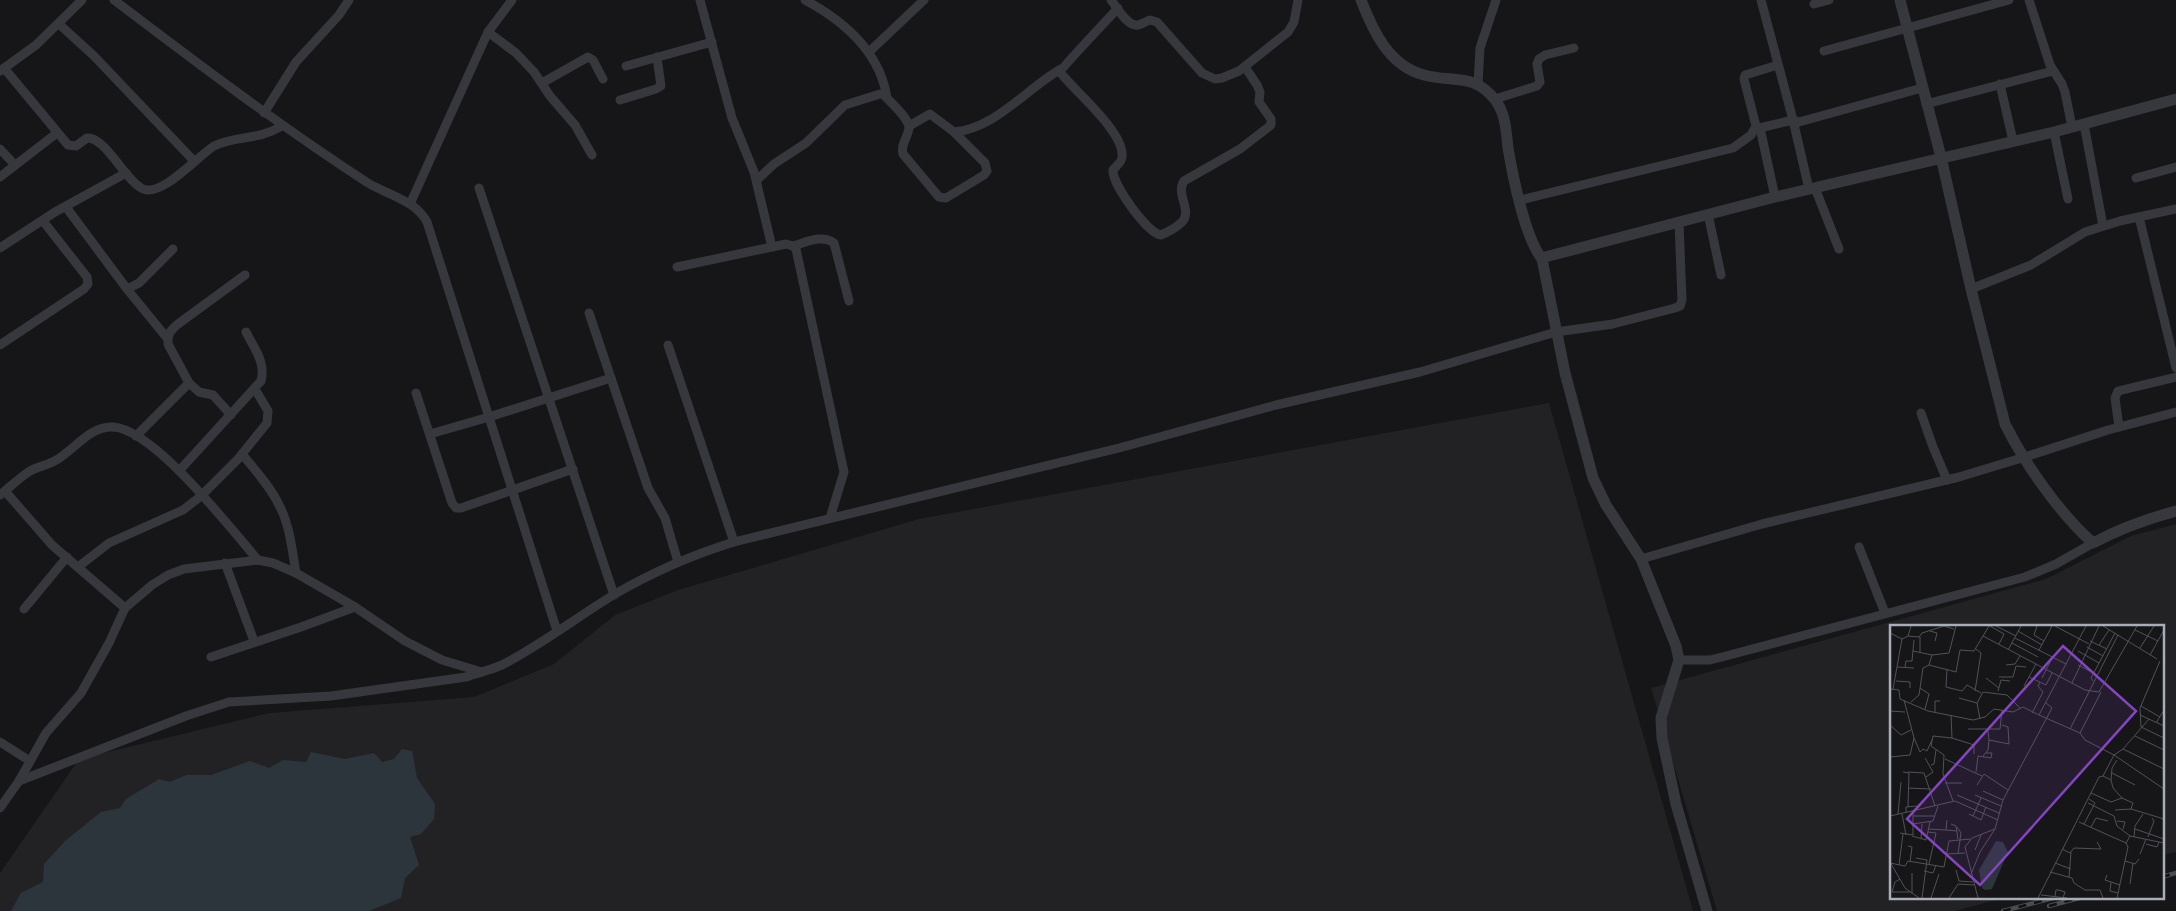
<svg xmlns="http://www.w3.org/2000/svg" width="2176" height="911" viewBox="0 0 2176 911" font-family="'Golos Text',sans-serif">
<rect width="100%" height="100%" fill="#161618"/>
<g fill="#222225">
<polygon points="1549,403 1693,911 0,911 0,873 79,759 270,713 474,697 554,664 615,615 678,590 919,519"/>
<polygon points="2176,524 2176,852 2162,855 2162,626 1891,626 1891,897 2007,897 1955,911 1717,911 1651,688 2046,579 2131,536"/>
</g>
<polygon fill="#2c353c" points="402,749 412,751 417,778 435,804 434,819 421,834 410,837 419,865 405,878 401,898 369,911 11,911 21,893 43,882 44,864 65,841 101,812 120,808 126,799 159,779 170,782 186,775 211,775 250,761 269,768 283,760 306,762 311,752 345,759 374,753 382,762 394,759"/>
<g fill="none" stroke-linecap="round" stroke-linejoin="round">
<g stroke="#37383d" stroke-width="9">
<path d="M114,0C197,63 280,126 368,183C388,195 415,200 427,222L557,631"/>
<polyline points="700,0 732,118 754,172 772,247"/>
<path d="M805,0C844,21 880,52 887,98"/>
<path d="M1111,0C1117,7 1127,27 1138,25C1142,24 1147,21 1150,20L1157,22L1202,73L1215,79L1222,78L1239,71L1288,32L1294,22L1298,0"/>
<polyline points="1761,0 1793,120 1799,122 1922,88"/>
<polyline points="2029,0 2050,65 2062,84 2065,92 2072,127"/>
<polyline points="1814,4 1829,0"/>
<path d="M1118,8C1110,17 1062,67 1060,72C1075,92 1125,132 1122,157C1122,162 1116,166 1113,170C1112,184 1147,233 1161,235C1168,232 1177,227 1182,222C1193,211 1175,194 1184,181L1240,149L1271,125V119L1259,102L1260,92L1257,85L1245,67"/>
<polyline points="59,24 94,56 194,161"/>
<polyline points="488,32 516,53 534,72 550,96 575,125 592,155"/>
<polyline points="1824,51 2009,0"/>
<polyline points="869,52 924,0"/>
<polyline points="626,66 712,42"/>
<path d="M4,68L68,145L76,146L87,138C106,137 125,181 143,189C162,197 198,156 214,146C237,135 257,141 282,126"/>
<polyline points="0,71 36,45 82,0"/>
<polyline points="542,83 588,57 593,60 603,79"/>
<polyline points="1478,84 1480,48 1496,0"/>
<polyline points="2000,84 2013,141"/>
<polyline points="1495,99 1537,86 1540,82 1537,64 1539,59 1545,55 1574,48"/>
<polyline points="620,100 656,89 661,86 657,57"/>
<polyline points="1926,104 2053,71"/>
<polyline points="264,113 296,62 339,15 349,0"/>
<polyline points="2084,124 2103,226"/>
<path d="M909,126L930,114L954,132C995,129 1027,88 1061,69"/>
<polyline points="1760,128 1775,197"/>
<polyline points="1755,129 1793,120 1809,189"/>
<polyline points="2054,132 2068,199"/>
<polyline points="0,149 15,165"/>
<polyline points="0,177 57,133"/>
<polyline points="2136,178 2176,167"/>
<path d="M757,180L774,164L806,143L845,105L880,94L884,95C891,103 908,117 909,127C909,136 900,144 903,154L939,197L946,198L984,175L987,171L985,163L954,132"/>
<polyline points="479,188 614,595"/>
<polyline points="1815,188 1839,249"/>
<polyline points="1520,200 1733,148 1751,135 1756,126 1744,79 1745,75 1778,65"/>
<polyline points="410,204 488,32 512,0"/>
<polyline points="66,207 127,289 167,338"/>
<polyline points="1708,214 1721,275"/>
<polyline points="2139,217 2176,368"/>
<path d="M793,246C807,242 822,234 834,243L849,301"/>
<polyline points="0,248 55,212 126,173"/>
<polyline points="677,267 786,244 793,246 796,249 844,472 830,518"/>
<polyline points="127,289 139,283 173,249"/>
<polyline points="1971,289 2031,265 2085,232 2120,221 2176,209"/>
<polyline points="589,313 648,488 665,518 678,562"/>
<polyline points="0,345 84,289 88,284 87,277 43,221"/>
<polyline points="668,345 734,542"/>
<polyline points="416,393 452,503 456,508 461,508 573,469"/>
<polyline points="1921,413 1933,447 1947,480"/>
<path d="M231,415L213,395L199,392L189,383L168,344C167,334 171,330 178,324L245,275"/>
<polyline points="2119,427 2115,398 2118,391 2176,377"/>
<polyline points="430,434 489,417 611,378"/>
<polyline points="136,436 189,383"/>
<path d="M242,454C255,470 270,486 279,505C290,525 292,550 296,573"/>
<path d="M179,471L261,381C266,362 254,348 246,332"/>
<polyline points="5,491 52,545 125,608"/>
<path d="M0,495C10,487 19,478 30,471C39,466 49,465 58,459C76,448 90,426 113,427C154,429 230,528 258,560"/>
<polyline points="1859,547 1885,613"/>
<polyline points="1641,559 1762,524 1959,477 2025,457 2108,430 2176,412"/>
<polyline points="225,563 254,641"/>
<polyline points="78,567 109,543 183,510 201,496 238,459 267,423 268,411 255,389"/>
<polyline points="24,609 67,557"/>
<polyline points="211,657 301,627 355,607"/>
<polyline points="1679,660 1710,660 1722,657 2025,577 2056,564 2093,543"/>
<polyline points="0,742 30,761"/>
<path d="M19,781L186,716L229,702L331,696L466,677C477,673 490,670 502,665C541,645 577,617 615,594C653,572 692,555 734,542L1119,448L1276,405L1420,372L1556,332L1613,324L1675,308L1680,306L1682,300L1679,222"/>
<polyline points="0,808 19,781 46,733 81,693 109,643 125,608 152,585 168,575 184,569 258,560 273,563 296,573 355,607 405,641 442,660 482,672"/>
</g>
<g stroke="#37383d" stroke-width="11">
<path d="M1361,0C1373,31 1389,66 1424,75C1453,83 1474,72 1496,101C1506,115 1506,131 1508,148C1513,177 1525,237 1542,259"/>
<path d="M1900,0L1941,157L1971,289L2005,424C2025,464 2060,514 2093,543C2121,528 2146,519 2176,511"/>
<polyline points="1707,911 1676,804 1662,738 1661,718 1679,660 1676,646 1641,559 1606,505 1593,478 1565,373 1542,259 1545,257 1775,197 2054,132 2176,99"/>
</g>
<defs>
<g id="rail">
<polyline points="2162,877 2176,873"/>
<polyline points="2049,906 2083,897"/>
<polyline points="2003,911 2057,897"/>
</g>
</defs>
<use href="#rail" stroke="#4a4c52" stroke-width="4.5"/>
<use href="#rail" stroke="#111113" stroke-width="2.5" stroke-dasharray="8" stroke-linecap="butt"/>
</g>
<g transform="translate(1890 625)">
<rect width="274" height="274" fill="#161618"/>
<path d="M106,216L113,217L118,227L102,264L95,265L92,263L89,245Z" fill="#2c353c"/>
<path fill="none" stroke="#505258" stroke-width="1" d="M100,1L114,9L109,19M106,1L126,11M147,1L144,10L154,16M165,1L199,19M196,1L149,90L190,108L195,115L224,130L274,164M213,1L267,34M245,5L268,16M40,6L47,8L45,16M128,6L152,20M0,8L12,14L3,64M18,11L29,12L32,8L54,1L64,4M93,11L195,65L209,67L247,1M125,13L176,39M12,14L18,11L21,1M200,16L217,24M122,18L148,32M209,20L219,5M197,22L213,31M250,23L264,1M118,25L131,1M149,25L162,1M23,26L42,30M188,26L209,38M30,27V12M260,30L274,5M270,36L250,83L251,102L274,113M39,40L66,47L70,25L84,26L99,1M116,40L125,39L130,31M188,40L204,48M7,42L24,43M15,42L16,36H22L24,15M57,44L56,62L72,66L77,60L91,68M109,52H123L126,41L136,42M139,52L156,60L162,48M96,53L109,63M152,53L162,33M6,56L20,57V63M203,56L201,53L225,8M182,58L209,1M134,61L146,39M30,63L39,69L35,84M0,64L9,65L10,74L38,86L83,95L95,92L104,84L123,87L133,82L149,90M85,66L91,28L86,24M108,66L111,55L120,56M69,73L87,78M21,77L29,70L33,43L39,40L42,30L59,28L66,1M251,81L270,92M0,86L15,87M45,88V76H50M142,88L153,67L148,61L150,57M61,90L62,113L43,111L41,121L54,130L53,149L63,176M250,90L274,101M90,94L87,78L93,67L117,70L130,83M266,98L274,85M0,100L11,110L21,105M78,104H110L112,85M180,104L228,10M98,106L99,115L119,119L118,102L112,100M190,108L211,67M245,111L274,125M24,113L30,127L33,124L37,126L42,115M62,113L84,120V129M233,124L259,94M93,131L98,125L99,115M0,132L20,130L24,113L14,75M35,133L43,147L36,152M55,134L92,151M41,140L44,139L46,125M13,147L19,148L18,182M18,147L34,148L45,181M86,147L88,131L101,133L102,128H96M222,148L245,160M213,151L221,155L223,163L232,173L243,178L241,184M221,155L222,143L227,135M55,158H72M87,160L94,149L118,165M18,163L41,164M93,166L113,175M201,168L221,177L232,173M67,170L109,188M85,170L111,181M198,178L224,191L227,201L240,211L236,218L238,222L227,273M225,185L241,184L274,194M16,188V182L27,181M8,189L11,157M12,189L16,210M79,189L91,195L96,182M0,191L65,176L108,195M24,191H44M83,191L91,173M57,195L56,205L67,206M227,196L235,197L233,204M189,197L236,218M23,199L43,196L48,181M61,199L66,201L68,214M194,199L205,178L199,174M67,202L71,208L68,229M201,202L206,193L218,196M39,204L56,205M245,204L274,214M38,207L46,208L39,239M10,208L23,210V186M22,211L36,215L40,197M240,211L274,218M244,212L245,201L253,189M258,212L264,196L262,193M31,214L32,199M256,219L267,222L269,217M18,221L22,222L20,237M172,224L180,228L184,223L211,224L207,217M85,225L91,210M57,229L75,228M250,229L256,214M26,233L37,235L32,273M235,236L245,239L249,234M0,237L15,263L29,273M0,238L15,241L18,236L54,242L59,216L80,214M165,238L181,244M9,240L13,209M66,245L69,256L83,257M34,246L43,248L46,240M160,247L182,253L184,258L195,265H210L213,273M81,249L90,227L105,204L113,175L162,83L155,77M217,250L215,255L230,260M179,252L181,227M10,254L5,257L2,267H20M221,257L220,266L228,268M240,259L243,238M22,269V248M151,270L177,273M165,271L166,265H169L175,267L173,273M41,273L49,249M59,273L68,259L84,260M88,273L75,222L82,213L105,204M148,273L209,152L213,151L224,130L233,124L274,144"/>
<path fill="#8446be" fill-opacity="0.15" stroke="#8446be" stroke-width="2.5" d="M173,21L246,86L90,260L17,194Z"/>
<rect width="274" height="274" fill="none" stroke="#a8adb8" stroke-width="2.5"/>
</g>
</svg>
